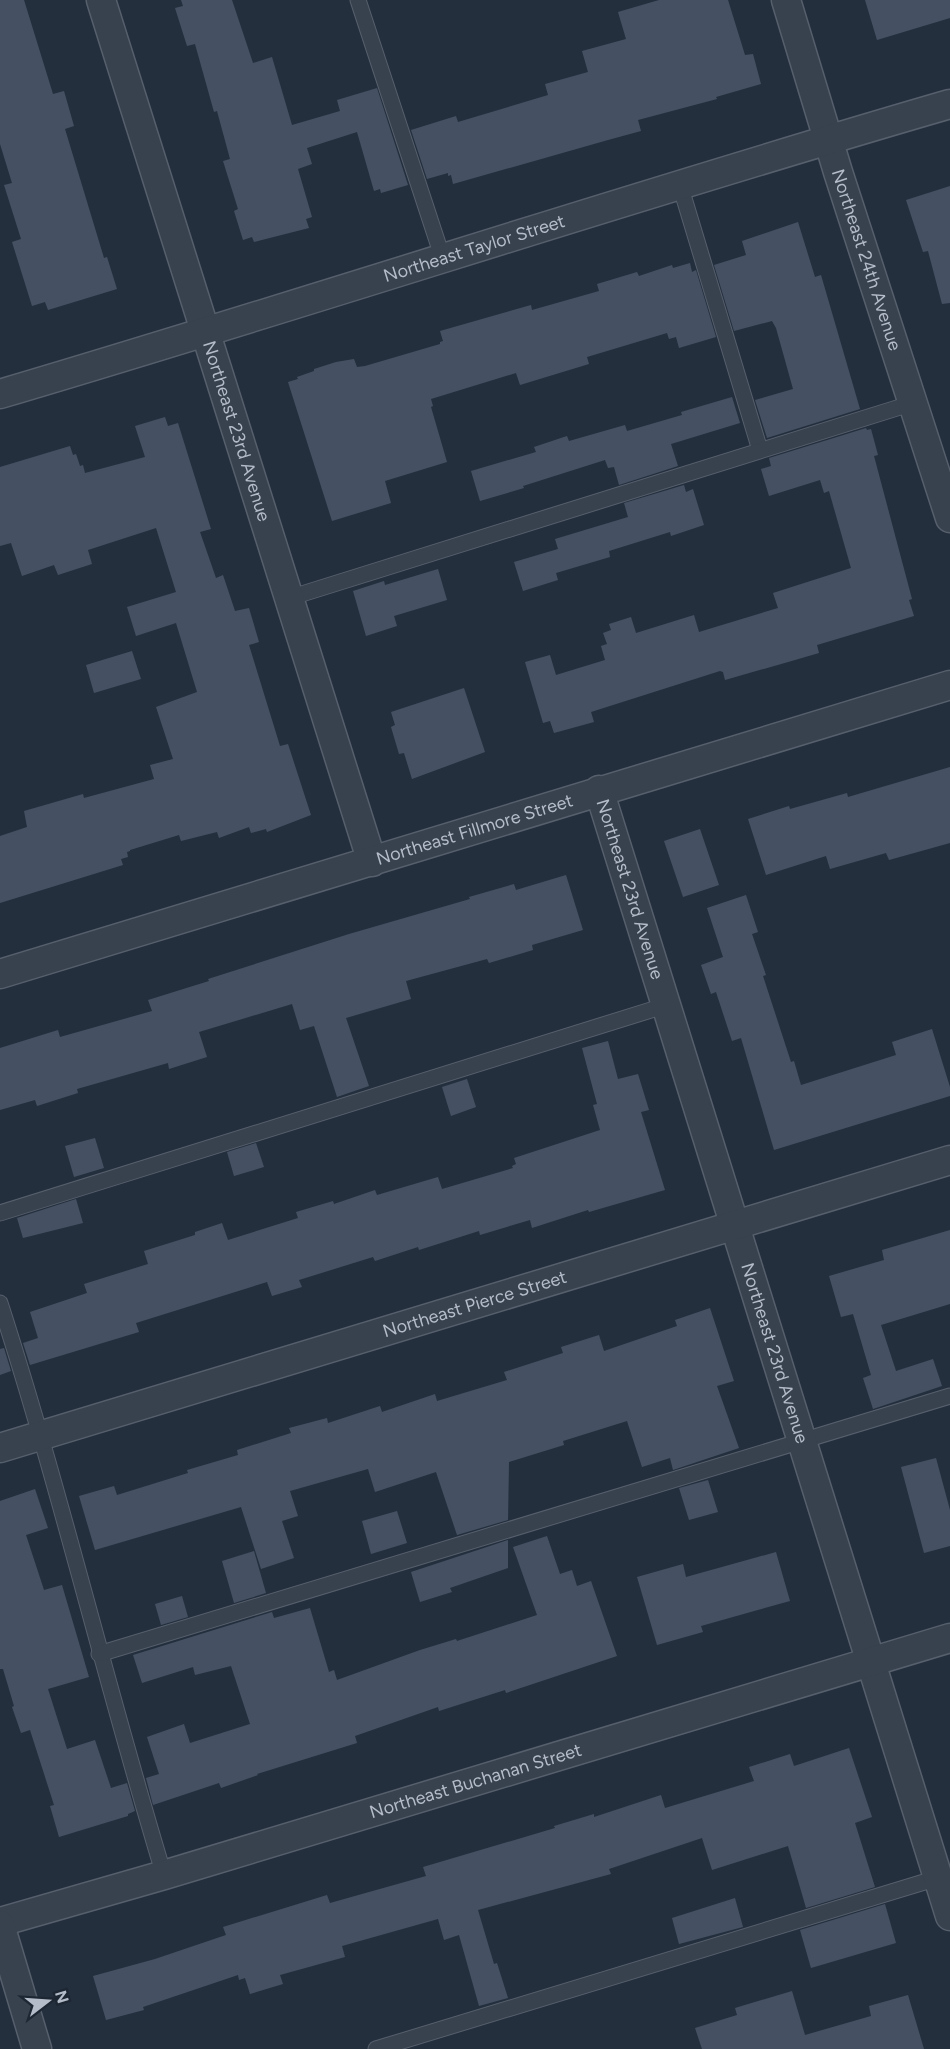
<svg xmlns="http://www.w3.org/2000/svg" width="950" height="2049" viewBox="0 0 950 2049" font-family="Figtree,sans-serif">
<rect width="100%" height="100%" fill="#242f3e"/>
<g fill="#455162">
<polygon points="0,0 24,0 53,94 64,91 74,126 65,129 104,258 107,257 117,289 48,310 45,302 32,306 12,242 21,239 4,185 12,183 0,144"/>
<polygon points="181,0 232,0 253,63 272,57 292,125 340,111 337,100 377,88 408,185 381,193 380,189 374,191 357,132 307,148 312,164 298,169 312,217 306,219 309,228 254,242 252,237 243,240 234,211 238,209 223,161 230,159 217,111 214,112 195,44 187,46 175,8 183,6"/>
<polygon points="659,0 728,0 745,55 753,54 761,84 716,97 717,99 638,120 641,131 608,140 453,184 451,175 448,176 448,173 427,179 411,130 456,116 458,122 548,95 545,84 588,72 582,51 626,39 618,12"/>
<polygon points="865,0 950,0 950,18 877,40"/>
<polygon points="950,186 950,303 942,304 928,251 923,252 906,200"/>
<polygon points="798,222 815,277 821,275 860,409 767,438 755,400 793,389 776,328 772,321 734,331 714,265 746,255 742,241"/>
<polygon points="690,263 692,272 696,270 716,337 679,348 676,337 669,339 667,333 587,357 589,364 520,385 516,373 431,399 433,406 431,407 447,462 385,481 391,503 332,521 288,382 298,379 297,377 314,371 314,369 336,362 354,359 357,367 365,366 440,344 440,342 443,341 440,331 531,305 532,310 599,291 597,284 637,272 639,276 672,265 673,268"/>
<polygon points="732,397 740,423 671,444 678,466 619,485 614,467 608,468 605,460 523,486 524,488 480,501 471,471 536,452 534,447 567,436 569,441 625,425 627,431 682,415 681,412"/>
<polygon points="165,417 168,426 178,423 211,529 200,532 216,578 223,575 235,611 249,608 259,642 249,645 280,746 288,744 311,815 267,832 266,829 251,833 249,827 219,838 217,832 181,841 179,835 130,850 130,851 127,852 128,857 121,859 123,865 0,903 0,836 27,827 24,811 83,794 84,798 154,779 150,765 173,759 156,707 197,692 176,623 136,636 127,607 176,592 156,528 88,550 92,564 58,575 54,565 22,576 11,543 0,546 0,467 70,446 73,455 76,454 80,466 83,465 85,473 145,457 135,426"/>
<polygon points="866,428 867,430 871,429 878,455 874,456 912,599 909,600 914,616 817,645 819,653 795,660 725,680 723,672 720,671 591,712 594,722 554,733 550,721 543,723 525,662 550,655 556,675 605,660 601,646 607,644 603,633 611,630 609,624 631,617 636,633 694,615 699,632 778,608 773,593 851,568 829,491 824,493 820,480 769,496 761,469 771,466 769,458"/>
<polygon points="684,485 686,492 693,489 704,525 671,536 670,532 609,551 610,557 556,573 558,580 523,591 514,562 558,549 555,539 628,517 624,503"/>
<polygon points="438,569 447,600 394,616 397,626 366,636 353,591 384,581 385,585"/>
<polygon points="132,651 141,679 94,693 86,665"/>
<polygon points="464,688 485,752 412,779 404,753 399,754 391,727 395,725 391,712"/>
<polygon points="950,767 950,843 889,860 886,853 830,869 826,856 766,875 748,819 789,806 790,809 847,793 848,797"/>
<polygon points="700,829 719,885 683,897 664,841"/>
<polygon points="566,875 583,930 532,945 533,950 489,963 487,959 406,981 411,999 346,1018 369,1086 337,1097 314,1026 300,1030 292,1004 199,1032 207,1057 169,1069 168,1063 77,1089 78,1093 37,1106 35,1100 0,1110 0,1048 58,1030 60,1037 152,1011 148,1000 209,981 208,979 349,934 470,899 469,897 514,884 516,890"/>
<polygon points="746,895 758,932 752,934 766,975 763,976 791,1062 794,1061 801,1085 896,1055 892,1042 932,1029 950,1087 950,1096 774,1150 741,1038 732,1041 716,992 711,994 701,965 723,957 707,908"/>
<polygon points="608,1041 618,1079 638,1074 649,1110 641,1112 665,1190 589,1212 588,1210 532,1228 530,1220 480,1235 479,1231 419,1250 418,1247 375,1261 373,1257 299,1280 302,1287 272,1296 267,1282 136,1323 139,1332 30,1365 23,1343 38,1338 30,1312 87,1293 84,1284 148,1264 144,1251 195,1235 195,1232 222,1223 228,1240 298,1218 296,1212 333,1201 334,1204 375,1190 377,1195 438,1177 442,1189 513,1168 512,1166 516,1164 514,1158 600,1130 593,1105 597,1104 582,1048"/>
<polygon points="467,1079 476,1107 451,1116 442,1087"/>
<polygon points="95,1138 104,1168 74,1177 65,1146"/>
<polygon points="256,1143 264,1167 234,1176 227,1152"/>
<polygon points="76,1199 83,1223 23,1238 17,1218"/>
<polygon points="950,1230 950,1304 881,1325 896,1371 933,1359 942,1386 873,1409 863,1378 871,1375 853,1314 841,1317 829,1276 884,1260 882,1250"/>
<polygon points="710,1308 734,1381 717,1386 739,1448 673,1470 670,1458 642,1467 627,1421 563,1441 564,1445 509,1462 508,1520 457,1535 436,1472 375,1492 368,1469 290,1491 298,1516 282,1521 294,1558 261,1569 241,1507 95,1550 79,1496 114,1486 117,1495 188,1473 187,1470 238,1455 237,1450 291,1433 289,1428 327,1418 328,1423 380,1406 382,1412 435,1394 437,1401 507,1380 504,1372 563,1353 561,1347 599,1335 604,1351 677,1326 675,1320"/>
<polygon points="4,1348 11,1371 0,1375 0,1349"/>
<polygon points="936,1458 950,1510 950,1546 924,1553 901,1467"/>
<polygon points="708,1480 718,1512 689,1520 679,1488"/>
<polygon points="35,1489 48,1528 26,1535 44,1590 62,1585 89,1677 48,1689 67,1749 95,1740 111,1788 127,1783 135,1811 128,1814 128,1816 59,1837 50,1806 54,1805 30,1730 21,1733 12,1707 14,1706 3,1669 0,1669 0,1501"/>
<polygon points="397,1511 407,1543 371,1554 362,1521"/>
<polygon points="547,1536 560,1574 572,1570 577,1586 591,1581 617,1656 506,1693 505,1690 439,1711 438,1707 355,1736 357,1743 257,1774 258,1775 221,1788 219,1783 153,1805 146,1778 159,1774 147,1737 184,1724 190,1743 250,1724 231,1666 195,1675 193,1667 142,1683 133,1655 272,1612 274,1618 310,1608 329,1672 334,1670 337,1680 420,1650 456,1639 457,1641 537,1615 513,1547"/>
<polygon points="508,1540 508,1568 450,1588 452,1592 420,1602 411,1572"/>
<polygon points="254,1551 266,1593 234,1603 222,1561"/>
<polygon points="776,1552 790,1601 701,1626 703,1632 657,1645 637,1577 683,1564 686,1577"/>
<polygon points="182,1596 188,1617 161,1625 155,1604"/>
<polygon points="849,1748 872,1817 855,1823 875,1887 806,1908 788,1846 712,1870 702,1838 609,1869 611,1874 478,1910 494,1964 497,1963 508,1998 479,2006 459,1935 444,1940 438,1919 342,1946 345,1957 280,1975 283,1984 250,1994 245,1978 239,1980 238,1975 143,2007 144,2010 106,2020 93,1976 155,1959 226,1935 223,1927 327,1895 330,1903 426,1876 423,1867 555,1828 554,1826 594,1814 594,1817 661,1795 665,1808 754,1781 749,1767 790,1754 794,1766"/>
<polygon points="735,1898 743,1927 679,1944 672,1918"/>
<polygon points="885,1904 896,1943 811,1968 800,1930"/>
<polygon points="792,1991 805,2035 871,2016 869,2006 908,1995 924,2049 702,2049 695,2028 737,2015 735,2008"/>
</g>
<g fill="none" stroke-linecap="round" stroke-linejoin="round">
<defs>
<g id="service">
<polyline points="358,0 443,259"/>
<polyline points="680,185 760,450"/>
<polyline points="289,598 913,403"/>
<polyline points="0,1213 667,1005"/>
<path d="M0,1303C61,1492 106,1685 164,1875"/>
<polyline points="99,1654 950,1396"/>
<polyline points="376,2049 944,1876"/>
</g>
<g id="minor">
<path id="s1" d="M101,0L372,862"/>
<path id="s2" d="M786,0L838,172L950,518"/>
<path id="s3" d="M0,394C318,300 632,196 950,104"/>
<path id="s4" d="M599,790L950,1916"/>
<path id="s5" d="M0,974L950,685"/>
<path id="s6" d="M0,1448L950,1160"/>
<path id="s7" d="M0,1922L164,1875L950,1638"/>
<polyline points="0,1925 37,2049"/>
</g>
</defs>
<use href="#service" stroke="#565f6c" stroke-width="17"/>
<use href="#minor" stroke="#565f6c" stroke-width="31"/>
<use href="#service" stroke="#38414e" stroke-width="15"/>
<use href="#minor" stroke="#38414e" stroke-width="28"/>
</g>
<g text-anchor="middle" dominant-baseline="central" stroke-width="6" stroke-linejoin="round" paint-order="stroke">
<g font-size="18" fill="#b4bcc9" stroke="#1d2633">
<text stroke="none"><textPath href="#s3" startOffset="496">Northeast Taylor Street</textPath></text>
<text stroke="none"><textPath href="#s2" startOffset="272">Northeast 24th Avenue</textPath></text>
<text stroke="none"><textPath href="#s1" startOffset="452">Northeast 23rd Avenue</textPath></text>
<text stroke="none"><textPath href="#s5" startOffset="496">Northeast Fillmore Street</textPath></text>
<text stroke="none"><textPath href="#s4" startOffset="104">Northeast 23rd Avenue</textPath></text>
<text stroke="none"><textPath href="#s6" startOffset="496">Northeast Pierce Street</textPath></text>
<text stroke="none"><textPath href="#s4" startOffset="590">Northeast 23rd Avenue</textPath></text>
<text stroke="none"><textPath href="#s7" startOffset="496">Northeast Buchanan Street</textPath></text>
</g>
</g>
<g transform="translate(48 2001) rotate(73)" stroke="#1d2633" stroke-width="4.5" paint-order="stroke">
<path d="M0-4.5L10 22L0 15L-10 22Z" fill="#b4bcc9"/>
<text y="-9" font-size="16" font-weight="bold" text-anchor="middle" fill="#b4bcc9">N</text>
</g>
</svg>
